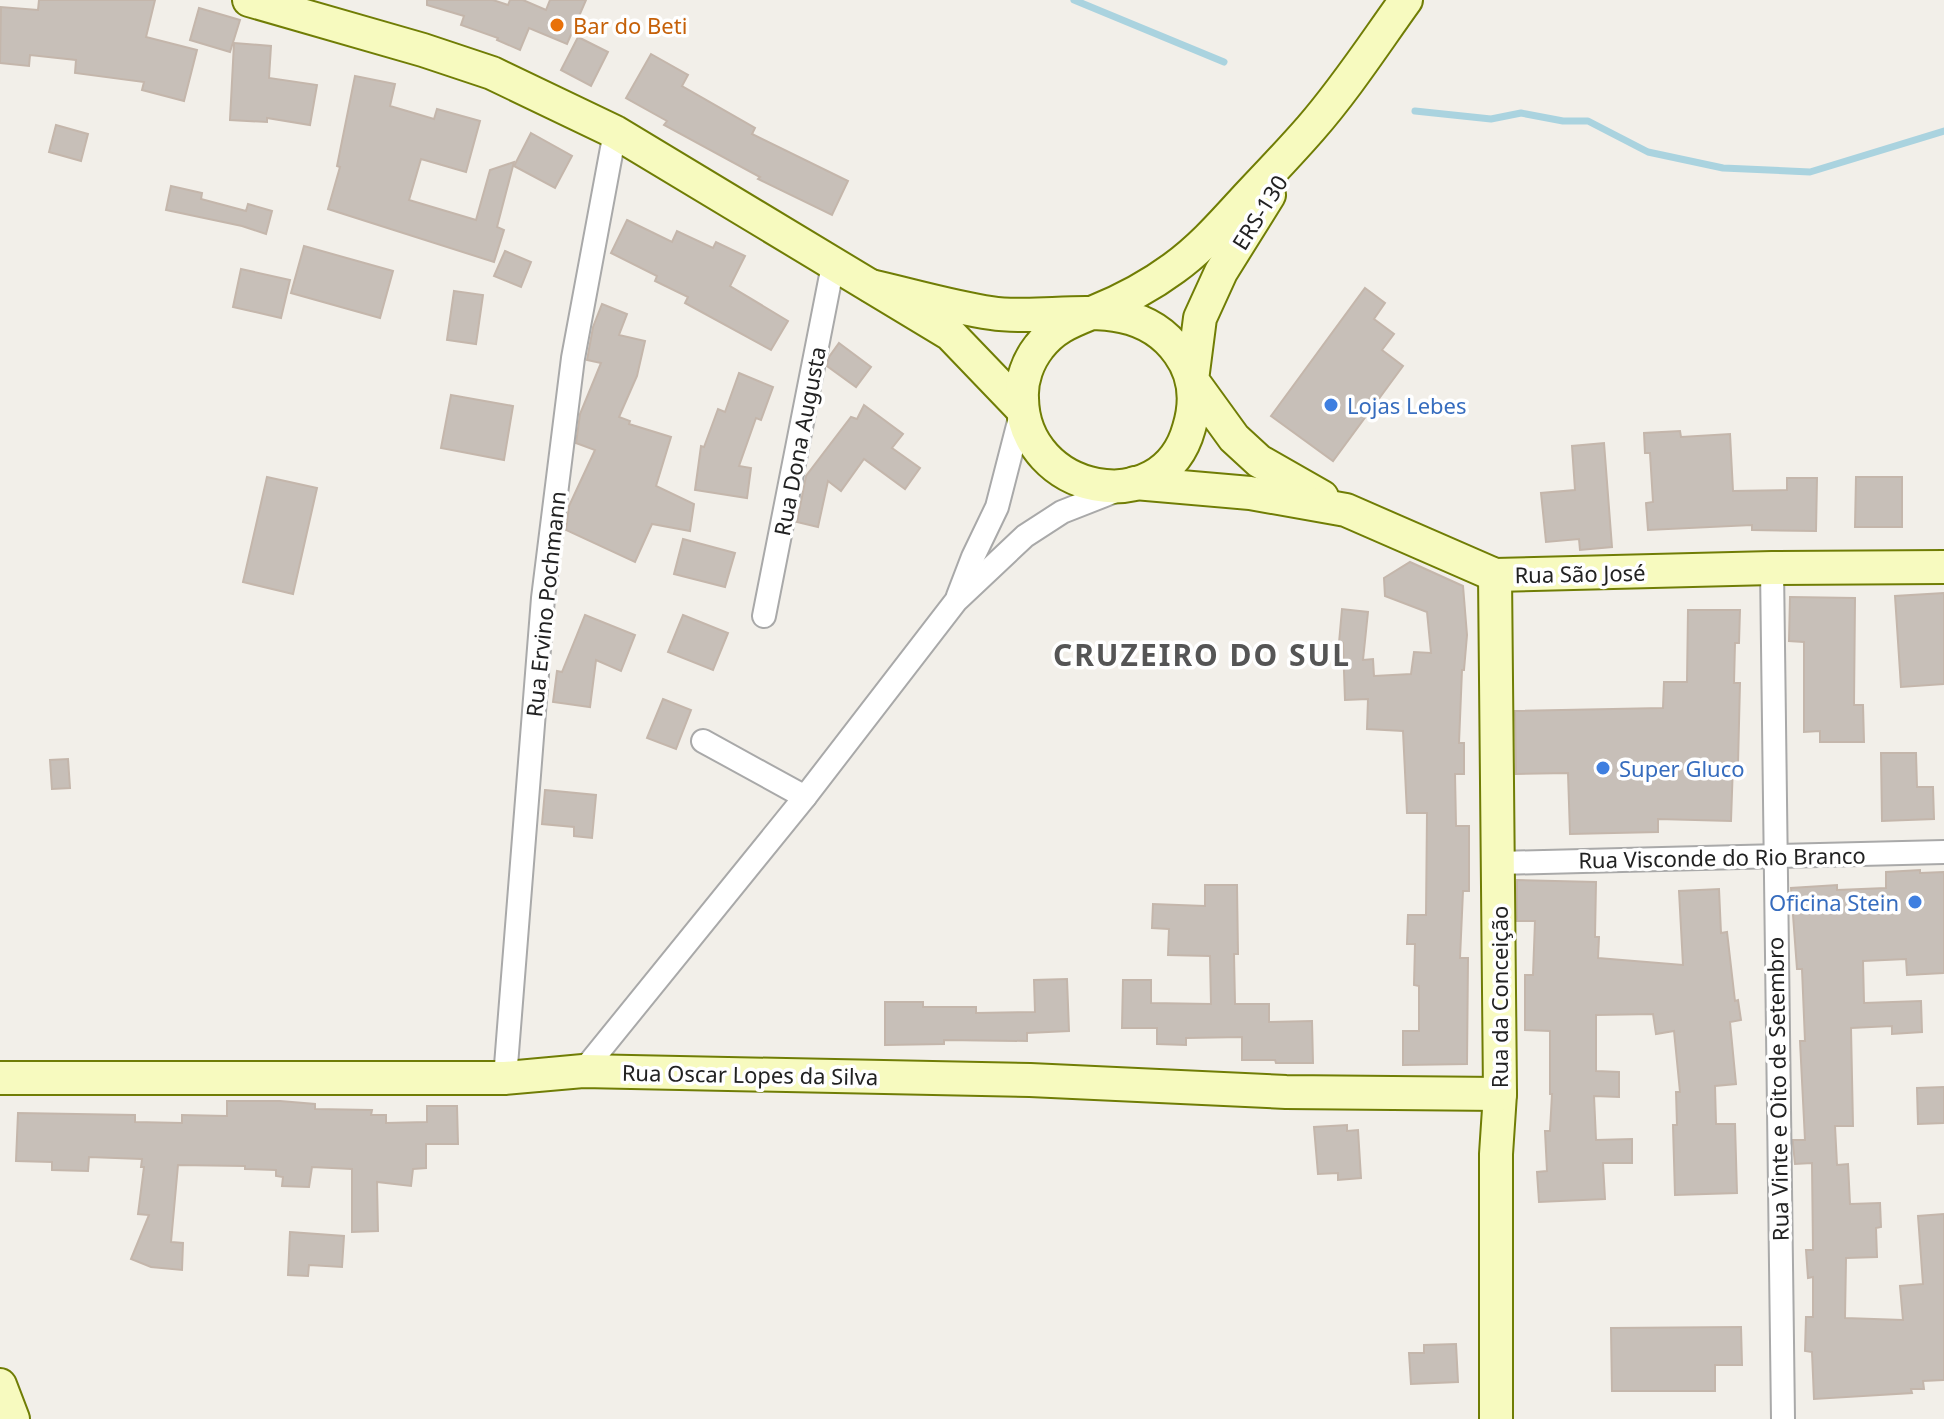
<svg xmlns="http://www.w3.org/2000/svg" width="1944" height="1419" viewBox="0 0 1944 1419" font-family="'Noto Sans',sans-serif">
<rect width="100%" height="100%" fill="#f2efe9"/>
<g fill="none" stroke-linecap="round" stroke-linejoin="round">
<g stroke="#aad3df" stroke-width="7">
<polyline points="1074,0 1224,62"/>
<polyline points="1415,111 1491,119 1521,113 1563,121 1588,121 1648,152 1723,168 1810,172 1944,131"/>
</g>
</g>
<g fill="#c7bfb8" stroke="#c4b6ab" stroke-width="2">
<polygon points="39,0 155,0 146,37 197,50 184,101 142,90 144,82 75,73 76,60 30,55 29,66 0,63 1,7 38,10"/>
<polygon points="427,0 493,0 508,5 510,0 523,0 546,10 550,0 586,0 567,44 529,28 520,50 497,40 498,38 461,25 464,16 427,5"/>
<polygon points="199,8 240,20 230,52 190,40"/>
<polygon points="578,37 608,52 591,86 561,70"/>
<polygon points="234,43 271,46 269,78 317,85 310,125 267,118 267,122 230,120"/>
<polygon points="651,54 688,75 682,86 755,128 752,134 848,181 832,215 758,179 760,177 664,125 667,121 626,98"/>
<polygon points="355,76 395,84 390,106 434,119 437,109 480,121 466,172 421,159 409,200 476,220 490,170 514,162 497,227 504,230 494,262 328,209 340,167 337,166"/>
<polygon points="56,125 88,134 81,161 49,152"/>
<polygon points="531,133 572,156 555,188 514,166"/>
<polygon points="171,186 202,193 201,199 246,211 248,204 272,211 266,234 242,226 166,210"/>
<polygon points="627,220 672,242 677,231 713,248 716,242 745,256 730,286 788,321 771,350 685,303 688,297 655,281 657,276 611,253"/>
<polygon points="304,246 393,271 380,318 291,293"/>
<polygon points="505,251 531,262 521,287 494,276"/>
<polygon points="241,269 290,280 281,318 233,307"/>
<polygon points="1365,288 1385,303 1374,319 1394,334 1382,350 1403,366 1333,461 1271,416"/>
<polygon points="454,291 483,295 476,344 447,340"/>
<polygon points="602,304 627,314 619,335 645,341 637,376 619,417 630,421 629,424 671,437 656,486 694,504 690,531 652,524 635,562 566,530 569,506 595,450 576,443 580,414 601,363 587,360 593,327"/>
<polygon points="839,343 871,367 856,387 827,366 829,357"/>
<polygon points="739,373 773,387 761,420 756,418 739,466 751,468 747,498 695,490 701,446 704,447 718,409 725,412"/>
<polygon points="451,395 513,406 504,460 441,448"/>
<polygon points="864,405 903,434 892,448 920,468 905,489 864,459 841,491 828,481 818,527 797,522 806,476 851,417 857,419"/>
<polygon points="1680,431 1681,437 1730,434 1733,491 1787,490 1787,478 1817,478 1816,531 1752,530 1752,525 1648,530 1646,503 1653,502 1650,453 1645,453 1644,433"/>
<polygon points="1604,443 1612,547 1580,550 1579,539 1546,542 1541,493 1575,490 1572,446"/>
<polygon points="267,477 317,488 293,594 243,582"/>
<polygon points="1856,477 1902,477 1902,527 1855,527"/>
<polygon points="683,539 735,553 725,587 674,574"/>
<polygon points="1410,562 1463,586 1467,635 1464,670 1462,670 1459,743 1464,743 1464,774 1455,774 1456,826 1469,826 1469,891 1463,891 1460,958 1468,958 1467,1064 1403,1065 1403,1031 1419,1031 1419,986 1414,985 1415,944 1407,944 1408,915 1426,915 1427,813 1407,813 1403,731 1367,729 1368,699 1345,700 1343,643 1339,643 1342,609 1368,612 1363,660 1373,659 1374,676 1411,674 1414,652 1431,653 1427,612 1385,596 1384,578"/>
<polygon points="1944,593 1944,684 1901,687 1895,596"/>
<polygon points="1790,597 1855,598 1854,705 1863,705 1864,742 1820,742 1820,731 1804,732 1804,642 1789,641"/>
<polygon points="1688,610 1740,610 1739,643 1735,643 1734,683 1740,683 1738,764 1733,764 1731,821 1658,819 1658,832 1570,834 1568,773 1516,774 1515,711 1663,708 1664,682 1687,682"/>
<polygon points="585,615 635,635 621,671 596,660 590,707 553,702 557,671 562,672"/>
<polygon points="683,615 728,633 713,670 668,652"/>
<polygon points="663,699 691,710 676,749 647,738"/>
<polygon points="1881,753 1916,753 1917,787 1933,787 1934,819 1882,821"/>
<polygon points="68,759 70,788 52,789 50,760"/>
<polygon points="545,790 596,795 592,838 574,836 574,827 542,824"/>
<polygon points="1920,870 1920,873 1944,872 1944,973 1907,975 1906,959 1863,961 1864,1003 1921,1001 1922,1032 1892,1034 1892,1026 1851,1028 1853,1126 1835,1126 1837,1165 1848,1164 1850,1204 1880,1203 1881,1227 1876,1228 1877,1257 1846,1258 1845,1318 1903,1320 1900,1286 1923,1284 1918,1216 1944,1214 1944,1380 1923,1381 1924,1389 1911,1389 1912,1393 1814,1399 1812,1352 1805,1351 1806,1317 1813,1317 1813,1277 1808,1278 1806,1250 1813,1250 1812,1163 1795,1164 1793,1144 1793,1140 1805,1140 1800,1041 1805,1041 1802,969 1797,969 1791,888 1837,885 1837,890 1886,888 1886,872"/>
<polygon points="1517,880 1596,882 1595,937 1599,937 1598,958 1683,965 1679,891 1719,889 1721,933 1727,932 1735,1001 1738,1000 1741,1020 1730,1022 1736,1084 1715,1086 1716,1124 1735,1124 1737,1193 1675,1195 1673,1125 1677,1125 1676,1092 1680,1092 1674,1031 1656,1034 1653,1014 1596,1015 1596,1071 1619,1072 1619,1097 1594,1096 1596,1140 1632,1139 1632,1163 1603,1163 1605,1199 1539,1202 1537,1172 1547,1171 1545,1131 1550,1131 1552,1094 1550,1094 1550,1031 1525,1030 1525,975 1533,975 1535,921 1517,921"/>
<polygon points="1205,885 1237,885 1238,954 1234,954 1235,1004 1269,1004 1269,1022 1312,1021 1313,1063 1276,1063 1275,1060 1242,1060 1242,1037 1186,1038 1186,1045 1157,1044 1157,1028 1122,1028 1123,980 1151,980 1151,1003 1211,1004 1210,956 1168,955 1169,929 1152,928 1153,904 1205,906"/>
<polygon points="1067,979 1069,1031 1027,1033 1027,1041 944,1040 944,1044 885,1045 885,1002 923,1002 923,1007 976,1007 976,1013 1035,1012 1034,980"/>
<polygon points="1944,1087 1944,1123 1918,1124 1917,1088"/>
<polygon points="227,1101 280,1101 315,1104 315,1109 372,1110 371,1115 386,1115 386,1123 427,1122 427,1106 457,1106 458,1144 426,1144 426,1168 413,1169 411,1186 377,1182 378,1231 352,1232 352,1169 312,1167 309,1187 282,1186 283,1177 276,1176 276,1170 245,1169 245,1166 178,1165 171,1242 183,1243 182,1270 151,1267 131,1259 149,1215 138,1214 144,1167 141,1167 142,1159 89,1157 88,1171 52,1170 52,1162 16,1161 18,1113 135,1115 135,1122 182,1123 182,1115 227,1116"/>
<polygon points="1347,1125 1347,1131 1358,1130 1361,1178 1338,1180 1338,1173 1318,1174 1314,1127"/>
<polygon points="290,1232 344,1236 342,1267 309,1265 308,1276 288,1275"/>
<polygon points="1741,1327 1742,1365 1715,1365 1715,1391 1612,1391 1611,1328"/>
<polygon points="1456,1344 1458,1382 1411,1384 1409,1353 1424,1353 1424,1345"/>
</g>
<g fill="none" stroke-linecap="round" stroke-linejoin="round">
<defs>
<g id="street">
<polyline points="1772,568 1783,1419"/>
<polyline points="958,596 973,557 997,507 1022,410"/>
<polyline points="764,616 833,265"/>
<polyline points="703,741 805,797"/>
<polyline points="1499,863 1944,852"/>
<polyline points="583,1071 805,797 956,601 1025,536 1062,512 1118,490"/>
<polyline points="505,1078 543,598 573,358 615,132"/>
</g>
<g id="secondary">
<polyline points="249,0 423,50 492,73 615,132 950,334 1022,409"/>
<polyline points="1269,195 1221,272 1200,318 1192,380 1234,438 1259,461 1322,497"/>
<path d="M871,286C911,295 951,307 991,313C1054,323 1135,290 1179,353C1195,375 1197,402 1189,428C1163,523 1023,494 1022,398C1021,380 1028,361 1039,347C1054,327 1072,321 1094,312C1121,301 1151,285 1174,268C1203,247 1225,221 1249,195C1270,173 1291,151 1311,128C1346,88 1375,43 1406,0"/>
<polyline points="1135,483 1250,493 1346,510 1495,575 1772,568 1944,567"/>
<polyline points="1495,575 1500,1094 1496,1154 1496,1419"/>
<polyline points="0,1078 505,1078 583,1071 1030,1080 1286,1092 1500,1094"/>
<polyline points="0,1385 13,1419"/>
</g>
</defs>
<use href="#street" stroke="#a9a9a9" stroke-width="26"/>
<use href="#secondary" stroke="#707d05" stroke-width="36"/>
<use href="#street" stroke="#fff" stroke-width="22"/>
<use href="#secondary" stroke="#f7fabf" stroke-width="32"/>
</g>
<circle fill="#e8710a" stroke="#fff" stroke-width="3" cx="557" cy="25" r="8"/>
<g fill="#3f7fe0" stroke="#fff" stroke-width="3">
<circle cx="1331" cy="405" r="8"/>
<circle cx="1603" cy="768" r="8"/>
<circle cx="1915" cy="902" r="8"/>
</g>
<g text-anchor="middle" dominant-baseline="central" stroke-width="7" stroke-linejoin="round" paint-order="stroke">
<g font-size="22" fill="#c56008" stroke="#fff" text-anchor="start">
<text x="573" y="25">Bar do Beti</text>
</g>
<g font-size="22" fill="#222" stroke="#fff">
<text transform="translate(1259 212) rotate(-58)">ERS-130</text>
<text transform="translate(799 441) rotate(-79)">Rua Dona Augusta</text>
<text transform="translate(1580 573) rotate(-1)">Rua São José</text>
<text transform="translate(545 604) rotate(-84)">Rua Ervino Pochmann</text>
<text transform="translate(1722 857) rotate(-1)">Rua Visconde do Rio Branco</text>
<text transform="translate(1499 997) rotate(-90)">Rua da Conceição</text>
<text transform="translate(750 1074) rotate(1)">Rua Oscar Lopes da Silva</text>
<text transform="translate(1777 1089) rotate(-91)">Rua Vinte e Oito de Setembro</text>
</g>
<g font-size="22" fill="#366cbe" stroke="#fff" text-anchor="start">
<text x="1347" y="405">Lojas Lebes</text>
<text x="1619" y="768">Super Gluco</text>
<text x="1899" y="902" text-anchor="end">Oficina Stein</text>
</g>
<g font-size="30" font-weight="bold" letter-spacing="2" fill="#555" stroke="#fff">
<text x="1202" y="654">CRUZEIRO DO SUL</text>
</g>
</g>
</svg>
